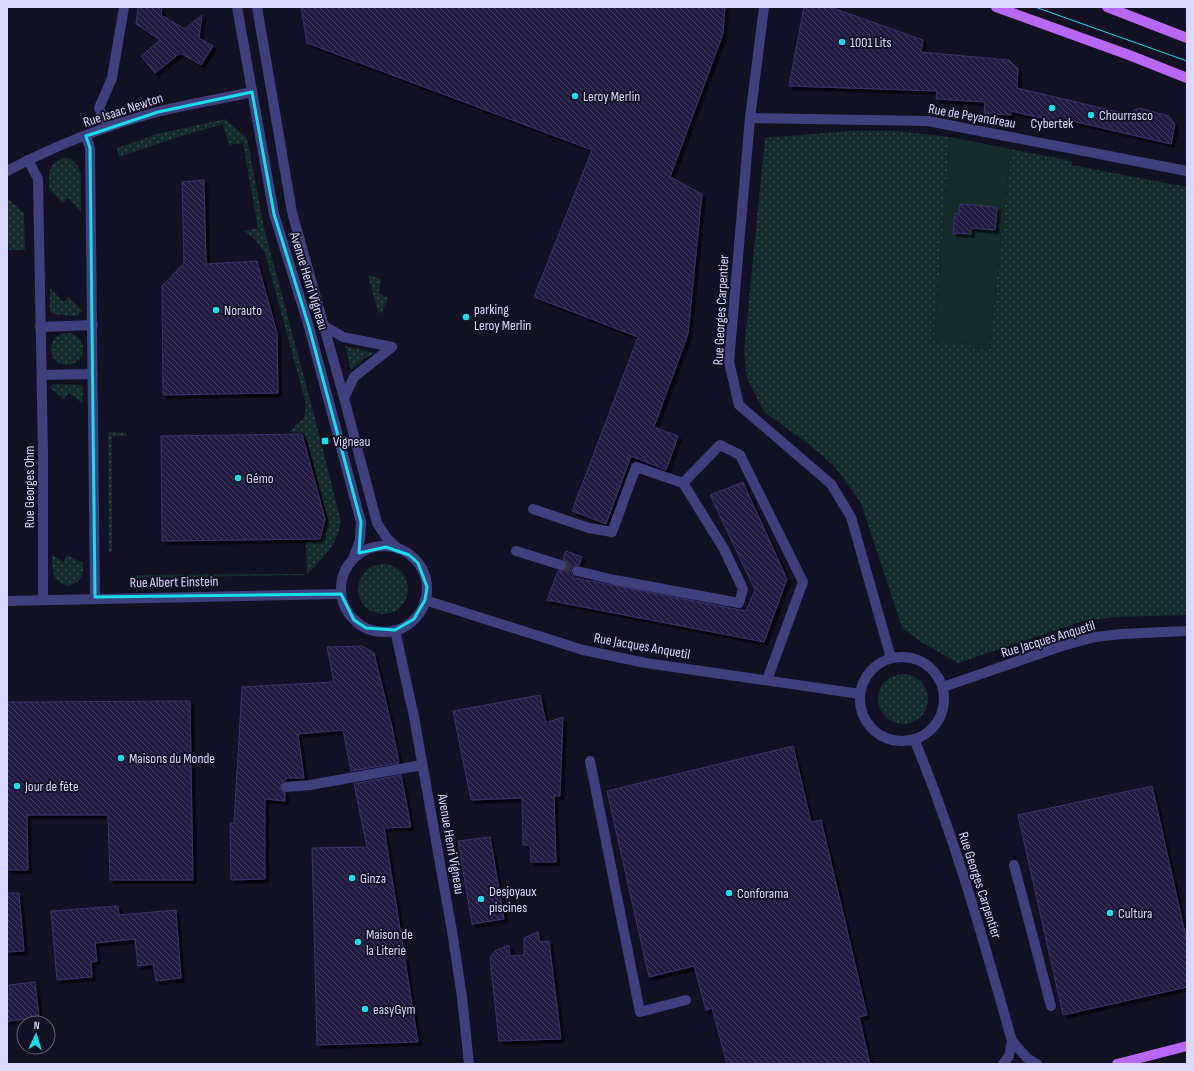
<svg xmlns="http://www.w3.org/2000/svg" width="1194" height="1071" viewBox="0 0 1194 1071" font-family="'Sofia Sans Condensed',sans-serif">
<defs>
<pattern id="grass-dots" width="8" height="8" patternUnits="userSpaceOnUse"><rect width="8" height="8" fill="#142d2b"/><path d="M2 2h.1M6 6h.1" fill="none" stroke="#364b4b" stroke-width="1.8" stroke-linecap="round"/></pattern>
<pattern id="building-back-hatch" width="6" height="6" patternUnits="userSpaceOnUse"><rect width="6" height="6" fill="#241e43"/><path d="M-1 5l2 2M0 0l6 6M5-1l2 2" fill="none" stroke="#433e5f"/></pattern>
<filter id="shadow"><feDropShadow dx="3.5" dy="3.5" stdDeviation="0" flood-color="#0009"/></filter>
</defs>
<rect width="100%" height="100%" fill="#131124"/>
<g fill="url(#grass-dots)">
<path d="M225,119L247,138L264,228L318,430L341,522C336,547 324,557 307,574L306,542L321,541L328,521L305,433L289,432L304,418L306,404L265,253L254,238L244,231L258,228L243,143L229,145L223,124L178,137L119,157L117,148L157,134Z"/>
<polygon points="847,131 897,131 950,137 934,341 970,344 970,348 989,350 1011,149 1072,161 1072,165 1187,187 1187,615 1116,617 1083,621 958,663 918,640 902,628 861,503 834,466 811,446 764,412 747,378 744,351 765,138"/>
<path d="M64,158L71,159L78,166L81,174V212L68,198L62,203L49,188C49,175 48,162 64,158Z"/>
<polygon points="7,198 24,213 25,250 9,250 7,234"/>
<polygon points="368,275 381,279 379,293 388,298 382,313 378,312"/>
<polygon points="50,287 63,302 69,297 82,311 77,316 52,314 50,310"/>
<circle cx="67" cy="349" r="16"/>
<polygon points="345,346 375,353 365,358 351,370"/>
<polygon points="53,384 80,385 83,388 82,403 69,393 64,399 50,388"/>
<polygon points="110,432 126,433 127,436 112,436 112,552 109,552 108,433"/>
<path d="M52,555L64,562L67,555L83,563C84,576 81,582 69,586C52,583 52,570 52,555Z"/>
<circle cx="383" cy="589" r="25"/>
<polygon points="305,574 305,575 135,578 135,575"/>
<circle cx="903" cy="699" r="25"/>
</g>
<polygon fill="#142d2b" points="950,137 1011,149 989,350 970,348 970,344 934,341"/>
<g fill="url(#building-back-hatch)" stroke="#3b326d" filter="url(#shadow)">
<polygon points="138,7 162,7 161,15 185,29 202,15 199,38 213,46 201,65 180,53 155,73 141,56 160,40 136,24"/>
<polygon points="301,7 725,7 723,34 670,177 702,194 688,334 654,427 678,436 666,470 631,456 606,524 572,511 638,337 534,297 592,150 307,43"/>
<polygon points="804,7 830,7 923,40 921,52 1009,60 1018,69 1017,88 1127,114 1139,108 1169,116 1175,124 1171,144 1072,121 1071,125 1011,111 1011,115 984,113 985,102 936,99 937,91 789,86"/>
<polygon points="204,180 206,264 257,261 277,333 278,393 163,395 162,286 184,263 182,182"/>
<polygon points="960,204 997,207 995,230 971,228 971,234 953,233 955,213 959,214"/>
<polygon points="302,434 325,519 320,539 162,541 161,436"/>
<polygon points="743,482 787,579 764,642 547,600 558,571 563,571 567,567 567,563 563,559 566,551 582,557 579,565 575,565 571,569 571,573 575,578 746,611 755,590 710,495"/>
<polygon points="362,646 374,653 392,727 399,763 351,771 343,730 298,734 304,778 286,778 286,780 282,782 280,788 285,793 285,801 265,799 265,879 231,880 230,823 234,823 242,687 334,682 327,647"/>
<polygon points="540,695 546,723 563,717 560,796 554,796 556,862 531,862 530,845 523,845 522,798 471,800 453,711"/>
<polygon points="190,701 193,880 110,880 108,815 27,815 28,870 7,870 7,702"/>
<polygon points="793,746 811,822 821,820 867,1015 859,1017 870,1064 727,1064 712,1008 706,1010 694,966 649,977 607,791"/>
<polygon points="401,775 411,827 384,828 418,1042 317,1045 312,848 367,847 354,784"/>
<polygon points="1152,786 1187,942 1187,987 1063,1015 1018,815"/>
<polygon points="490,837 504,919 472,924 458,841"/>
<polygon points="7,893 19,893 24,951 7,952"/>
<polygon points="118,906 119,915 176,910 181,978 156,981 153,964 138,966 135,939 95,943 97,961 91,962 92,977 57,980 51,911"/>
<polygon points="538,932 540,942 549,941 561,1039 499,1041 490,958 495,951 509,945 510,956 524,955 524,938"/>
<polygon points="35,982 39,1018 7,1021 7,994 10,994 9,985"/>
</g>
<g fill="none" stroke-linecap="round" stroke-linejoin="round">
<polyline stroke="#312f44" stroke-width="10" stroke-dasharray="10 5" stroke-linecap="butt" points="561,565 577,571"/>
<g stroke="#40407f" stroke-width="10">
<polyline points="237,7 274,214 309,327 361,522 360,540 353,559"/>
<polyline points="257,7 292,212 344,398 377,523 386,537 398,549"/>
<polyline points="764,7 750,118 729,362 739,405 831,484 851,517 891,658"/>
<polyline points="750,118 928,121 1187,171"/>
<polyline points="108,127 99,108 112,78 124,7"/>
<polyline points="86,136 90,148 95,597"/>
<polyline points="28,160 38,179 43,454 43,600"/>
<path d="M7,171C54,146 105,126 157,112C188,104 221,99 252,92"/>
<polyline points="323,325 343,337 392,347 354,377 344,398"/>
<polyline points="40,327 93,325"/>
<polyline points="42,375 93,374"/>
<polyline points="683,483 720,445 740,455 803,582 767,680"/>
<polyline points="533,509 589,528 612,532 636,467 683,483 724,549 743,589 739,603 615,580 577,571"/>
<circle cx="384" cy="589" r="43"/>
<polyline points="516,551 561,565"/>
<polyline points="425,600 583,650 646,663 860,694"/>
<polyline points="7,601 341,594"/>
<polyline points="395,630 414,717 452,931 462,997 469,1064"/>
<circle cx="902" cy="699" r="42"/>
<polyline points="943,687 1062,646 1095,637 1121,634 1187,631"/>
<path d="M914,739C955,837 983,939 1012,1041L1027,1058L1037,1064"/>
<polyline points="590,761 640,1012 686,1000"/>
<polyline points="286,787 310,785 422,765"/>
<polyline points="1014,865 1051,1006"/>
<polyline points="1003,1064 1009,1056 1012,1041"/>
</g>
<g stroke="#b867f2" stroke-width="10">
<polyline points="996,7 1129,55 1187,78"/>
<polyline points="1107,7 1187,38"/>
<polyline points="1117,1064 1187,1046"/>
</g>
<polyline stroke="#14dfeb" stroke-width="1" points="1035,7 1187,61"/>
</g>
<path fill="none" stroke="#14dfeb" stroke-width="3" stroke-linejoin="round" d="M252,92L274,214L309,327L361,522L359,553L386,547L409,555L418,563L427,587L425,600L414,619L395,630L366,628L354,620L341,594L95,597L90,148L86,136L158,112Z"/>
<g fill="#14dfeb" stroke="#131124" stroke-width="1.5">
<circle cx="842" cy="42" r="4"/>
<circle cx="575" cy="96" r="4"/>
<circle cx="1052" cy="108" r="4"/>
<circle cx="1091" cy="115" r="4"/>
<circle cx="216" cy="310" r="4"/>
<circle cx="466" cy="317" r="4"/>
<rect x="321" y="437" width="8" height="8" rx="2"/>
<circle cx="238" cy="478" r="4"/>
<circle cx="121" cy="758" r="4"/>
<circle cx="17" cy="786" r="4"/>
<circle cx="352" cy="878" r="4"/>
<circle cx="729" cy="893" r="4"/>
<circle cx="481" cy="899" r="4"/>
<circle cx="1110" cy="913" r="4"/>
<circle cx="358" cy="942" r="4"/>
<circle cx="365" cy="1009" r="4"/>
</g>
<g text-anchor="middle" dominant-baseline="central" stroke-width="3.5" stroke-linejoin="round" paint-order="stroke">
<g font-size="14" fill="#d9d7fc" stroke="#131124" text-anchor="start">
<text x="850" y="42">1001 Lits</text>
<text x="583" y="96">Leroy Merlin</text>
<text x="1099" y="115">Chourrasco</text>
<text x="1052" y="123" text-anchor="middle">Cybertek</text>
<text x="474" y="309">parking<tspan x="474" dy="16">Leroy Merlin</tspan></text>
<text x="224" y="310">Norauto</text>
<text x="333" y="441">Vigneau</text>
<text x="246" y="478">Gémo</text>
<text x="129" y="758">Maisons du Monde</text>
<text x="25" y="786">Jour de fête</text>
<text x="360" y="878">Ginza</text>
<text x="489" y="891">Desjoyaux<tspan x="489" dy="16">piscines</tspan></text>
<text x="737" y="893">Conforama</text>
<text x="1118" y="913">Cultura</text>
<text x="366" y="934">Maison de<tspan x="366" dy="16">la Literie</tspan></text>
<text x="373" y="1009">easyGym</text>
</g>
<g font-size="14" fill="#d9d7fc" stroke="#131124">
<text transform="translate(123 110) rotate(-18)">Rue Isaac Newton</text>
<text transform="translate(972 116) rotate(10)">Rue de Peyandreau</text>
<text transform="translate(309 281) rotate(73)">Avenue Henri Vigneau</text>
<text transform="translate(721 310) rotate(-87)">Rue Georges Carpentier</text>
<text transform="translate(29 487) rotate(-90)">Rue Georges Ohm</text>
<text transform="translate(174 582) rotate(-1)">Rue Albert Einstein</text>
<text transform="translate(1048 639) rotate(-17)">Rue Jacques Anquetil</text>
<text transform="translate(642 646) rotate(10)">Rue Jacques Anquetil</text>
<text transform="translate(451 844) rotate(80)">Avenue Henri Vigneau</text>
<text transform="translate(980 885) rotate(72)">Rue Georges Carpentier</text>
</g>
</g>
<rect width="1194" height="1071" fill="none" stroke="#d9d7fc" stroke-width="16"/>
<g transform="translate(36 1035) rotate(4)"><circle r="19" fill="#131124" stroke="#62607a"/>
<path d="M0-3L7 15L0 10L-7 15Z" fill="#14dfeb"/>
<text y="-6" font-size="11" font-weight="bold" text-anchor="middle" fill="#d9d7fc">N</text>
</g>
</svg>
